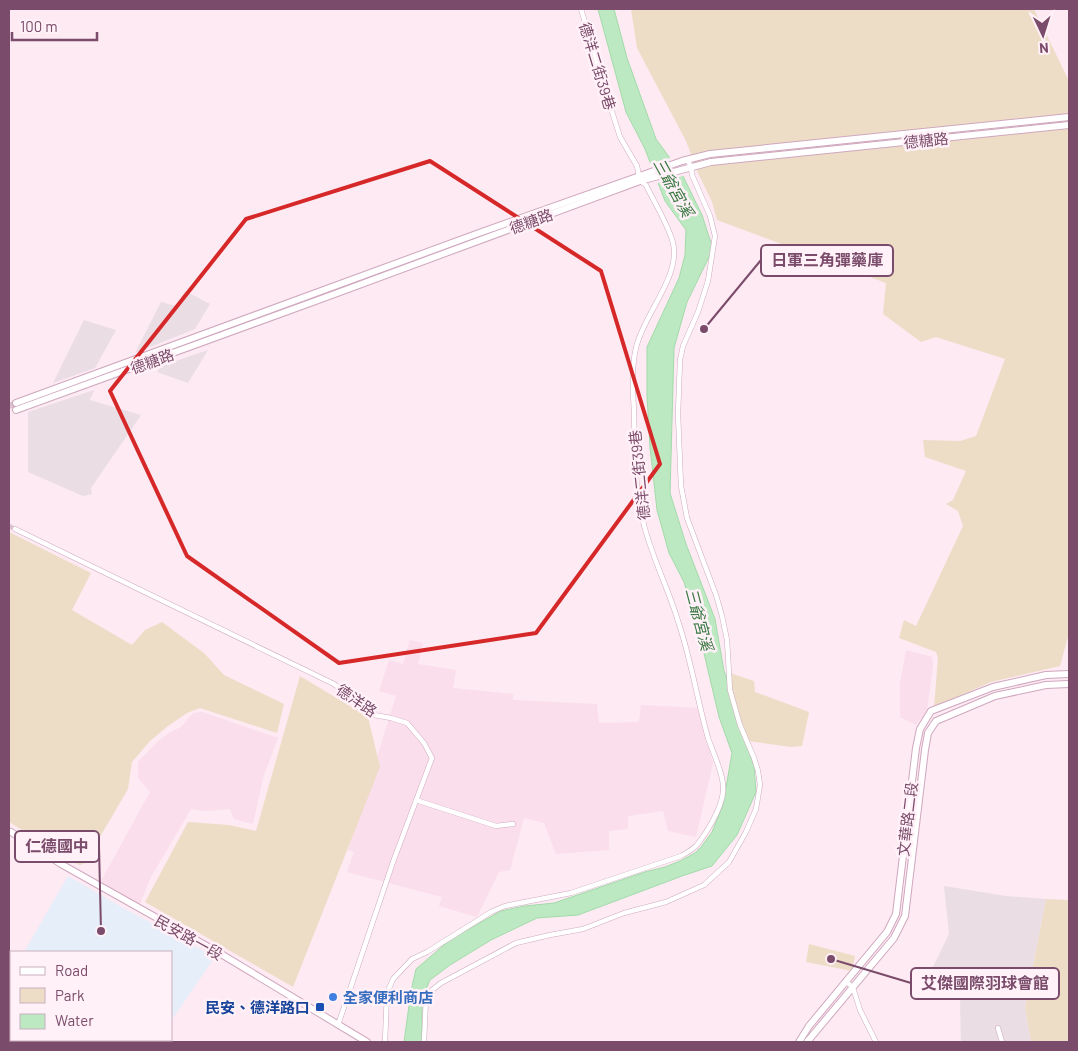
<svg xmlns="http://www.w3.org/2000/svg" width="1078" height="1051" viewBox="0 0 1078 1051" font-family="Barlow,'Noto Sans TC',sans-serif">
<rect width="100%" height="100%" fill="#fdeaf2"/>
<g fill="#fbdeeb">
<polygon points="410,640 423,643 418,664 456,670 453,688 513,694 513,700 597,704 599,723 639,722 641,705 698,708 713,763 696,837 668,831 663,811 628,816 628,829 609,831 609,850 556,854 544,823 524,818 510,870 499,872 477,917 439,906 442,897 347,872 354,852 348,850 396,696 379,691 389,660 403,664"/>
<polygon points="906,650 932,657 933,665 927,711 916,725 900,717 900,683"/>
<polygon points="202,712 278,738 263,778 253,824 234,819 230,809 205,811 191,809 151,877 139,906 101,881 150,792 138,778 138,762 157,742 169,733 181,727 193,713"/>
</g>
<g fill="#eadde4">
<polygon points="185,291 210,304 195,329 135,353 161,302 176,306"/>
<polygon points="84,320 116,330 95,368 53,383"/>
<polygon points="208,350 188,383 157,372 161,366"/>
<polygon points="94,390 90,400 141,415 91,488 92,494 83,496 28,472 28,412"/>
<polygon points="944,886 1006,896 1046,899 1025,1007 1031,1042 961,1042 960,997 937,983 932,969 949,934"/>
</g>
<polygon fill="#e6eefa" points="68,876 125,909 215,957 171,1021 171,952 24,952"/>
<g fill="#edddc7">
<polygon points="631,9 1034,9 1069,81 1069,633 1060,666 991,682 934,707 938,658 936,652 899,638 904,620 916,626 963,526 958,511 946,504 953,500 966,471 925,457 923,440 960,441 976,436 1005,359 936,337 921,342 883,314 886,283 717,220 712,202 698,173 686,141 637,48"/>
<polygon points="9,532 91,573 72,610 132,645 145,630 162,622 204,653 224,675 284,704 277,733 200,708 187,713 168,726 150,741 132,762 128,789 84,864 79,865 9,822"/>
<path d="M730,673L754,681L755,692L809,712L802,746L791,747L748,741C739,720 732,696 730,673Z"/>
<polygon points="300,676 368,717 380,767 293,987 145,902 188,822 229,825 256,831"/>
<polygon points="1046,899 1069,900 1069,1042 1031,1042 1025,1008"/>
<polygon points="809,944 855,956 852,971 806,962"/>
</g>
<polygon fill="#bde9c2" stroke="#a2dbaa" points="598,9 614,9 627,58 656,139 683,176 702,215 712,246 710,255 687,302 674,348 670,493 686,544 715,619 724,671 728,682 736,717 754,766 756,792 737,835 712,866 682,876 578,915 537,918 491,940 450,965 430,980 422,998 422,1042 404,1042 411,991 416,969 451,939 501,911 525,906 554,903 645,872 665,867 680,861 695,853 701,847 712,832 723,805 732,753 719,717 703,649 684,582 669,553 657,510 650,447 647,396 647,347 679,278 685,255 686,230 665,201 645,149 626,112"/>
<polygon fill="#fdeaf2" points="673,157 686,175 655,184 648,164"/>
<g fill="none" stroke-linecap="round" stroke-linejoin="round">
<polyline stroke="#dcc2d0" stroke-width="4.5" stroke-dasharray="4.5 2" stroke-linecap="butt" points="9,526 15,529"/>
<polyline stroke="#dcc2d0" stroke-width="6" stroke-dasharray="6 3" stroke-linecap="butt" points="9,406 16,403"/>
<defs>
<g id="street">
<polyline points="15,529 334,684 374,715 391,718 407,723 424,743 432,758 393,862 338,1025"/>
<polyline points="416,800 496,826 513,824"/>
<polyline points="846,981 853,988 860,1010 876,1042"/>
<polyline points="998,1028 1002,1042"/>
<path d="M385,1042L387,993L393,979L412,959L427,952L491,912L505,906L571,893L681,856C686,853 692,850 696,846C706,834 722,808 723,792C725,777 713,753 708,738C697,699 691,659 678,621C668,587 651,556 643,521C634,486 635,449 634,412C633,391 631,369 636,348C643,315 681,277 673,243C669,226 654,202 646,185L640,181L637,166L620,137L614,118L581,9"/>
<polyline points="424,1042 426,998 431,991 441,983 516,943 550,935 583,929 624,913 666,902 704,885 729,862 746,832 756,809 760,785 758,771 754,758 740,725 730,690 727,640 722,616 716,595 687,518 681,486 678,414 680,360 683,346 698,312 708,281 715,236 710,216 692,175 691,166 687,160"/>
</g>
<g id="secondary">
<polyline points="16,403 479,233 682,161 710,154 1069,117"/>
<polyline points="16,410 332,295 640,181 711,162 1069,125"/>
<polyline points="11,832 61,864 221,954 367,1042"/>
<polyline points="799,1042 809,1026 887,932 896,914 916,748 920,729 931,711 993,687 1046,675 1069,674"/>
<polyline points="807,1042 894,938 905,916 925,750 928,733 936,721 995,696 1046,685 1069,684"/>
</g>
</defs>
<use href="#street" stroke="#cfabc0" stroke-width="5.5"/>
<use href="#secondary" stroke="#d0a7be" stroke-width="8"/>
<use href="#street" stroke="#fff" stroke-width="4.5"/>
<use href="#secondary" stroke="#fff" stroke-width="6"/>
</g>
<path fill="none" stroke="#d62828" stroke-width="4" stroke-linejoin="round" d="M430,161L601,271L660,464L536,633L339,663L187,556L110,391L246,219Z"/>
<circle fill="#3f7fe0" stroke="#fff1f7" stroke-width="2" cx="333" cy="997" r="5"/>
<rect fill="#1a4fb4" stroke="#fff1f7" stroke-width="2" x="315" y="1002" width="10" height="10" rx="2.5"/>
<g text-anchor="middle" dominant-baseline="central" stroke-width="5" stroke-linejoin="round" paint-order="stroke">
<g font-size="15" fill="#7a4b6a" stroke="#fff1f7">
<text transform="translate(598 66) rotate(73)">德洋二街39巷</text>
<text transform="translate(926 140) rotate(-6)">德糖路</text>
<text transform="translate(531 221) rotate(-20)">德糖路</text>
<text transform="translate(152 361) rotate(-20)">德糖路</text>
<text transform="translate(639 475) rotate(-96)">德洋二街39巷</text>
<text transform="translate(357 700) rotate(34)">德洋路</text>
<text transform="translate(907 819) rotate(-83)">文華路二段</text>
<text transform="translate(189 937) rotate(29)">民安路一段</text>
</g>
<g font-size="15" font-weight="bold" fill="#366cbe" stroke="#fff1f7" text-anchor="start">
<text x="343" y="997">全家便利商店</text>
</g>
<g font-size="15" font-weight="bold" fill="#164399" stroke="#fff1f7" text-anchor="end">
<text x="310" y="1007">民安、德洋路口</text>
</g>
<g font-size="16" font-style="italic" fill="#3a7943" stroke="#fff1f7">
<text transform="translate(674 187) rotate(61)">三爺宮溪</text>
<text transform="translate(700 619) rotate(75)">三爺宮溪</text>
</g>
</g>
<path fill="none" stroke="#7a4b6a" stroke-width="2" d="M704 329L761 260M101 931L99 846M831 959L911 983"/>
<g fill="#7a4b6a" stroke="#fff1f7" stroke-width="2">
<circle cx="704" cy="329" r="5"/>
<circle cx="101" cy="931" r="5"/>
<circle cx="831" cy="959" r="5"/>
</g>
<g fill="#fff1f7" stroke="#7a4b6a" stroke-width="2">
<rect x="761" y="245" width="132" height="31" rx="5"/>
<rect x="15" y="831" width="84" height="31" rx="5"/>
<rect x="911" y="968" width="148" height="31" rx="5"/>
</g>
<g font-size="16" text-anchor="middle" font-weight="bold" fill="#7a4b6a">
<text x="827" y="266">日軍三角彈藥庫</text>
<text x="57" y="852">仁德國中</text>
<text x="985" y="989">艾傑國際羽球會館</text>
</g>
<rect width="1078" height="1051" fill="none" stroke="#7a4b6a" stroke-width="20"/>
<rect x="10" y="951" width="162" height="90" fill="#fff1f7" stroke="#caafbf"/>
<rect x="20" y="967" width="25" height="8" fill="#ffffff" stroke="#caafbf"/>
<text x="55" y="976" font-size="15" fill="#7a4b6a">Road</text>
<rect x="20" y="988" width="25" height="15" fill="#edddc7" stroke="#caafbf"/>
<text x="55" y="1001" font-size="15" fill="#7a4b6a">Park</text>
<rect x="20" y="1014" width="25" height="15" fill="#bde9c2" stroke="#caafbf"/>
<text x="55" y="1026" font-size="15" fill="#7a4b6a">Water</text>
<g transform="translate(1043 35) rotate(176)" stroke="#fff1f7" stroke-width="4" paint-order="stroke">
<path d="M0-4L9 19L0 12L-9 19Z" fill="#7a4b6a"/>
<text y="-8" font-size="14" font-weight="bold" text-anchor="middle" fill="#7a4b6a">N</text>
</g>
<path d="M12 32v8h85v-8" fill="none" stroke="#7a4b6a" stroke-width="2.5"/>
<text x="20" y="32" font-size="15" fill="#7a4b6a" stroke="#fff1f7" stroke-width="4" paint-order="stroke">100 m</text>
</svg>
